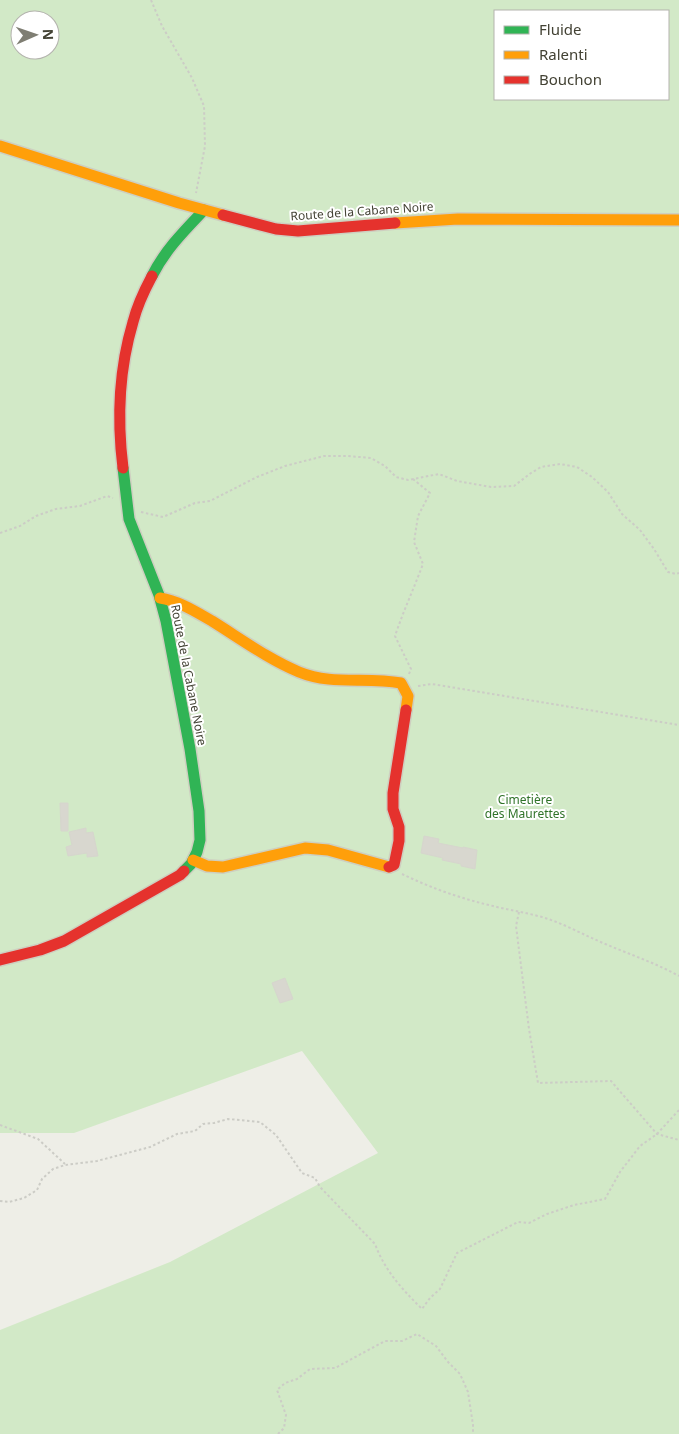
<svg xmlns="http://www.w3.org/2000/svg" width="679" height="1434" viewBox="0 0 679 1434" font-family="'Noto Sans',sans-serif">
<rect width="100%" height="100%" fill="#eeeee7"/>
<path fill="#d2e9c7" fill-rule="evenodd" d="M0,0H679V1434H0V1330L170,1262L378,1153L302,1051L74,1133H0ZM495,11H668V99H495ZM20,20H50V50H20Z"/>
<g fill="#d8d7cf" stroke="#d6d6cd">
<polygon points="60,803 68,803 68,831 61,831"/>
<polygon points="86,828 86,833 93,832 98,856 87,857 87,853 68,856 66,847 72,845 69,832"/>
<polygon points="424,836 439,839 438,843 463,848 463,847 477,850 475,869 461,866 461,864 442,860 443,858 421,853"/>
<polygon points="285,978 293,999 280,1003 272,983"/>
</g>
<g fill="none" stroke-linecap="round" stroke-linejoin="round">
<defs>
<g id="fast">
<path d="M152,276C165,250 184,231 204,210"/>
<polyline points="123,468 129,519 159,595 166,621 190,749 199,811 200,840 197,852 191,864 184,871"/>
</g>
<g id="slow">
<polyline points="0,146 179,203 223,215"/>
<polyline points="395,223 458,219 679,220"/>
<path d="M160,598C179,601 196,612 212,621C241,639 268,659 299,672C333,686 366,676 401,683L408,696L406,710"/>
<polyline points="193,860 207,866 223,867 305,848 328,850 389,867"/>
</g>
<g id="jam">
<polyline points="223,215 276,229 298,231 395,223"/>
<path d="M123,468C117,420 119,369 133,322C137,306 144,291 152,276"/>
<polyline points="389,867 394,865 399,841 399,827 393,809 393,793 406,710"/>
<polyline points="0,960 40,950 64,941 180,875 184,871"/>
</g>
</defs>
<use href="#fast" stroke="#cecfc0" stroke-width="14"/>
<use href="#slow" stroke="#cecfc0" stroke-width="14"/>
<use href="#jam" stroke="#cecfc0" stroke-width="14"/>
<g stroke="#ccccc6" stroke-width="2" stroke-dasharray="2.5 2.5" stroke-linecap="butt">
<polyline points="151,0 162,26 192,78 204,106 205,146 196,193"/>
<polyline points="141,512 163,517 195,503 210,501 257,477 285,466 324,456 348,456 371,458 385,466 396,477 408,480 439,474 457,481 491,487 514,486 531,473 541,467 560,464 577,467 592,477 608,492 622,514 640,530 654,549 668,572 676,574 679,573"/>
<polyline points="0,533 20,526 36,516 56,509 80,506 107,496 113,498"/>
<path d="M409,674L411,669L395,636C403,612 414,588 423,564L414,542L418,516L430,493L413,479"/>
<polyline points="418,686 432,684 679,725"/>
<path d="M402,874C431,888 462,899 493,906C508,910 523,912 538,916C558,921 576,931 594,939C622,952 652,961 679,976"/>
<polyline points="519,912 516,926 529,1029 538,1083 611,1081 657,1134 679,1140"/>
<polyline points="0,1125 38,1139 65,1164"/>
<path d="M0,1201L9,1202L24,1198L37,1190L42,1179L53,1169L65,1165L97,1161L150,1147L177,1134L195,1131L203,1124L214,1123L228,1119L260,1122L276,1135L302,1173L315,1178L320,1187L375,1244C385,1271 402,1289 422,1309L430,1298L440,1289L457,1253L518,1222L529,1223L547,1214L574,1205L605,1199L620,1172L640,1146L657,1134L679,1110"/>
<polyline points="278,1434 284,1428 286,1415 277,1390 285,1383 297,1379 310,1369 335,1368 385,1341 402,1341 417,1334 436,1346 448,1362 460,1374 468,1392 473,1425 473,1434"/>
</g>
<use href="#fast" stroke="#30b455" stroke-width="11"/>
<use href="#slow" stroke="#ff9f0a" stroke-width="11"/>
<use href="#jam" stroke="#e5322d" stroke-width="11"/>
</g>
<g text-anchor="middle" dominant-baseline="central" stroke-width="4" stroke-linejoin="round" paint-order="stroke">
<g font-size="12" fill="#434234" stroke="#fff">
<text transform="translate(362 211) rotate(-4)">Route de la Cabane Noire</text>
<text transform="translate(189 675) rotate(79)">Route de la Cabane Noire</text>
</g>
<g font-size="12" fill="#307329" stroke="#fff">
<text x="525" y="799">Cimetière<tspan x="525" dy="14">des Maurettes</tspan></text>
</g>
</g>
<rect x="494" y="10" width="175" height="90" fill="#ffffff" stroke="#b4b3ae"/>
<rect x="504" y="26" width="25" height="8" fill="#30b455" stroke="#b4b3ae"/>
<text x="539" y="35" font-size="15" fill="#434234">Fluide</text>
<rect x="504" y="51" width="25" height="8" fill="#ff9f0a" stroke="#b4b3ae"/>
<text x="539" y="60" font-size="15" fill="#434234">Ralenti</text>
<rect x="504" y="76" width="25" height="8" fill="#e5322d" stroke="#b4b3ae"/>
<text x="539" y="85" font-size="15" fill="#434234">Bouchon</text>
<g transform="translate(35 35) rotate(88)"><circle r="24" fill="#ffffff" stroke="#b4b3ae"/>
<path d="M0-4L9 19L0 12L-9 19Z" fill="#7f7e73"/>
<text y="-8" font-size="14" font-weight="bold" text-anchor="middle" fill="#434234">N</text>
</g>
</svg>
